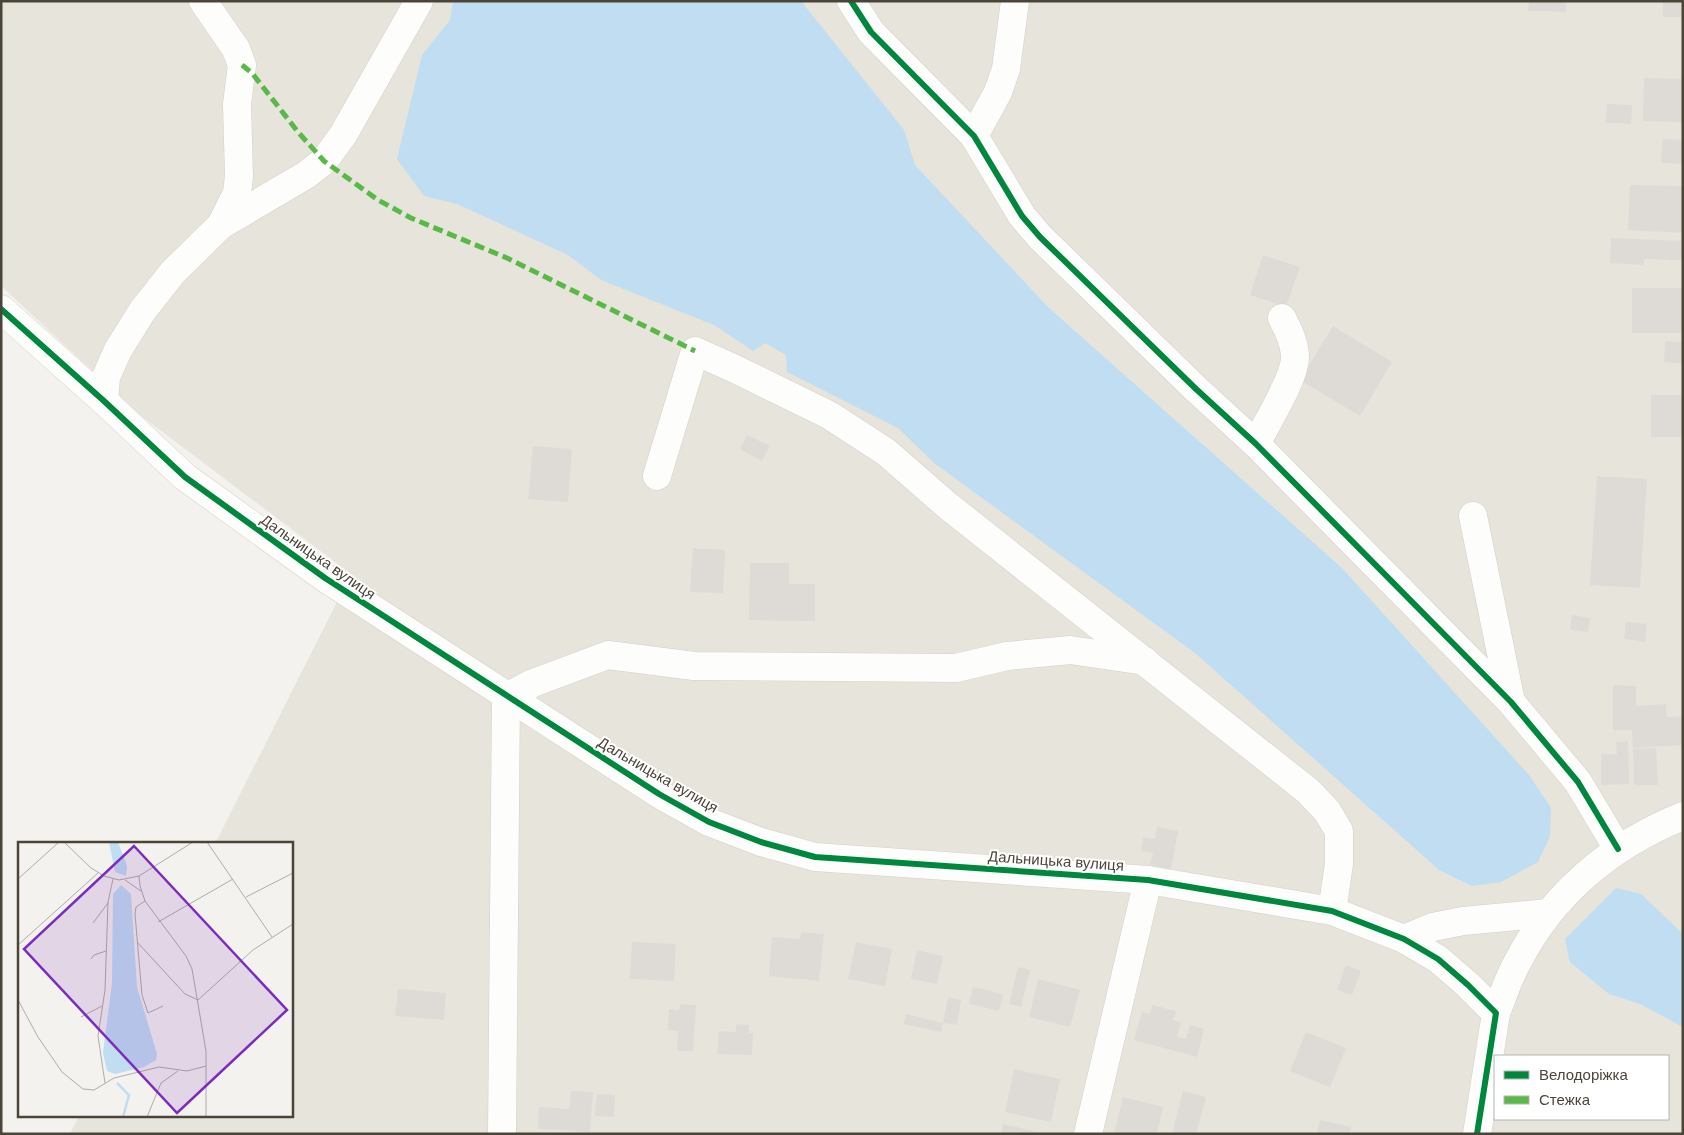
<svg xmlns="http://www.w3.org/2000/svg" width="1684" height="1135" viewBox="0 0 1684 1135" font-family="'DM Sans',sans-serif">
<rect width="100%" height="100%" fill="#f4f2ee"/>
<path fill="#e7e4dc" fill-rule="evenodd" d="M1,1H1683V1134H70L79,1116H291V844H215L351,574L140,415L1,286ZM1495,1056H1668V1119H1495Z"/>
<g fill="#c0ddf1">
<polygon points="453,1 801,1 904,130 915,165 1049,308 1342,568 1529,775 1551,808 1550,837 1538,862 1501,882 1472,886 1439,870 1195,653 934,463 898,428 787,372 786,355 765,343 753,351 714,325 601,280 568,255 457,204 424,196 397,159 422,55 450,20"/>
<polygon points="1616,888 1641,894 1683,934 1683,1027 1640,1004 1609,994 1570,962 1565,939"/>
</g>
<g fill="#dedbd6">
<polygon points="1529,1 1566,1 1566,12 1528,11"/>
<rect x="1663" y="1" width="20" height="16"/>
<polygon points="1644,78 1683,79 1683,122 1643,121"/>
<polygon points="1607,104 1632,105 1631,124 1606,123"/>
<polygon points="1663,139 1683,140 1683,164 1661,163"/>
<polygon points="1630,185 1683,186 1683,233 1628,230"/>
<polygon points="1611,238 1683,241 1683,260 1666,260 1665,254 1665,260 1644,259 1644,265 1610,263"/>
<polygon points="1263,255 1300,267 1286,307 1250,295"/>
<rect x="1632" y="288" width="51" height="45"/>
<polygon points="1333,326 1392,362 1360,416 1300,380"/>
<polygon points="1665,341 1683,342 1683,364 1664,362"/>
<rect x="1651" y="395" width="32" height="42"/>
<polygon points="747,435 770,446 762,461 740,449"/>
<polygon points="533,446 572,449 568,502 528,499"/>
<polygon points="1597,476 1647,479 1640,588 1590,585"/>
<polygon points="693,548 725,550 723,593 690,592"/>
<polygon points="750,563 789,563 789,584 815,584 815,621 749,620"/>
<polygon points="1572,615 1590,618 1588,632 1570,630"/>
<polygon points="1626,622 1647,624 1645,642 1624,639"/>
<polygon points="1613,685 1636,686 1636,706 1666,704 1667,717 1682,716 1683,745 1633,748 1632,730 1613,730"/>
<polygon points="1628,741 1629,784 1601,785 1601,754 1617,754 1616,742"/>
<polygon points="1656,748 1658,785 1634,785 1633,749"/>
<polygon points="1157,827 1178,831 1171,869 1150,865 1153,853 1141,851 1143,837 1155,839"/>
<polygon points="801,932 824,934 819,981 769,976 772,937 800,939"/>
<polygon points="632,942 676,944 674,981 630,979"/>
<polygon points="856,942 892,949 885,986 848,979"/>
<polygon points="917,950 943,956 937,984 911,979"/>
<polygon points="1346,965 1361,971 1352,995 1337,990"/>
<polygon points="1018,967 1030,970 1021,1007 1009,1004"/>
<polygon points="1038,979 1080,990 1070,1027 1029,1017"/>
<polygon points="973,987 1003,994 999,1011 969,1004"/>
<polygon points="398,989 446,993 444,1020 395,1016"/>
<polygon points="948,997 961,1000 957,1025 943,1023"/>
<polygon points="680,1004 696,1005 693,1051 677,1051 678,1031 668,1030 669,1009 679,1010"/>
<polygon points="1152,1005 1176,1011 1173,1020 1181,1022 1177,1037 1186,1039 1190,1025 1204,1029 1197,1057 1134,1040 1142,1012 1150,1014"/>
<polygon points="906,1014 943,1023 941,1032 904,1024"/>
<polygon points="736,1024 749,1025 749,1033 753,1033 752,1055 717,1054 719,1031 736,1032"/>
<polygon points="1306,1032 1346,1048 1330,1087 1290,1071"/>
<polygon points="1014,1069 1060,1079 1051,1122 1005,1112"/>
<polygon points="571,1091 593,1092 590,1132 538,1129 539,1107 569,1109"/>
<polygon points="1183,1091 1206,1097 1196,1134 1172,1134"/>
<polygon points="597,1094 615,1095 614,1117 595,1116"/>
<polygon points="1123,1097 1163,1107 1157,1134 1114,1134"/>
<polygon points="1320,1120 1351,1127 1349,1134 1317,1134"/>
<polygon points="1003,1124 1041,1133 1041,1134 1001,1134"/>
</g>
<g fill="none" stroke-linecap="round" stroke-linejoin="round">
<defs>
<g id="minor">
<polyline points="203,1 236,49 242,65 237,104 239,176 237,193 221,225"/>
<polyline points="851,1 871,32 974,136 1022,216 1040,237 1196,389 1256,444 1511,702 1578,782 1618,849"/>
<polyline points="974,136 998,92 1006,69 1015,1"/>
<polyline points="1,309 104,401 185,477 325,578 659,794 709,822 761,842 815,857 1148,880 1332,911 1404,939 1438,959 1468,985 1496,1013 1477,1134"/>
<polyline points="104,401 106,377 118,350 143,310 173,272 221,225 306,175 324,161 343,135 419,1"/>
<path d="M1256,444C1266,424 1297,375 1295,355C1294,341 1288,330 1282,318"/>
<polyline points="657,476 695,351 733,368 829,415 886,452 948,506 1308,791 1327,811 1339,831 1339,864 1332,911"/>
<polyline points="1473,516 1511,702"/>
<polyline points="1404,939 1433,927 1463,921 1548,913"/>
<path d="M1496,1013C1503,996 1508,979 1517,963C1552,894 1611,845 1683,816"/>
<polyline points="502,1134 506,697 533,683 608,655 694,666 956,668 1007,656 1070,650 1145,661"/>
<polyline points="1088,1134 1148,880"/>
</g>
</defs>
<use href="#minor" stroke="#d2d0cb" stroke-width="29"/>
<use href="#minor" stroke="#fdfdfc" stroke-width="28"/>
<polyline stroke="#58b947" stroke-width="5" stroke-dasharray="10 5" stroke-linecap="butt" points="242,65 252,73 298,132 324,161 378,200 411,218 507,258 695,351"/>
<defs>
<g id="cycleway">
<polyline points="851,1 871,32 974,136 1022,216 1040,237 1196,389 1256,444 1511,702 1578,782 1618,849"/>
<polyline points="1,309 104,401 185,477 325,578 659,794 709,822 761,842 815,857 1148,880 1332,911 1404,939 1438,959 1468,985 1496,1013 1477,1134"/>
</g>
</defs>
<use href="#cycleway" stroke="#fff" stroke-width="9"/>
<use href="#cycleway" stroke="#00873e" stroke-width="6"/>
</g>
<g text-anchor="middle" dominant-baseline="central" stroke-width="4" stroke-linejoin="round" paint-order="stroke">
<g font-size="15" fill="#4b4439" stroke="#fff">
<text transform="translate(318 557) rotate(35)">Дальницька вулиця</text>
<text transform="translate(658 775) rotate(30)">Дальницька вулиця</text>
<text transform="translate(1056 861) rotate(4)">Дальницька вулиця</text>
</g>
</g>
<g transform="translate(18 842)">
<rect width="275" height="275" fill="#f4f2ee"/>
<path d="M91,0H100L109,24L108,34L97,30ZM103,43L113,52L119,145L139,212L138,218L126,225L97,232L89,229L85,211L94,141L95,52Z" fill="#c0ddf1"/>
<path fill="none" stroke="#c0ddf1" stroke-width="2.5" d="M99,241L111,253L105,275"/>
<path fill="none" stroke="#b0aca6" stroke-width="1" d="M46,0L73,26L86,34L101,38L121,34M175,0L121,34L122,44L127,59L168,114L174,127L188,209V275M189,0L254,95M0,37L41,0M107,38L123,49M228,55L275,31M127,59L118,65L117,72L124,153L130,171L145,164M140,80L215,37M75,81L90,61M119,100L167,152L180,158L235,108L275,82M0,103L80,31M73,117L76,113L88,109M0,158L20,195L44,230L65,247L76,248L96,236L141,225L169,229L188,224M63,175L84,164M87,241L80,194L87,148L90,60L95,37M129,275L143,241L160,229"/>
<path fill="#7b2cbf" fill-opacity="0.15" stroke="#7b2cbf" stroke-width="2.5" d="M116,4L269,168L159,271L6,107Z"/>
<rect width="275" height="275" fill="none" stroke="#4b4439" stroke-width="2.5"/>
</g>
<rect width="1684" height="1135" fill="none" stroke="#4b4439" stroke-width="5"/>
<rect x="1494" y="1055" width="175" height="65" fill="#ffffff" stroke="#b7b4b0"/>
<rect x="1504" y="1071" width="25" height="8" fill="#00873e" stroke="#b7b4b0"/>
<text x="1539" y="1080" font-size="15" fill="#4b4439">Велодоріжка</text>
<rect x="1504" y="1096" width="25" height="8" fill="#58b947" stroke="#b7b4b0"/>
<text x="1539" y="1105" font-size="15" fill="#4b4439">Стежка</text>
</svg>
